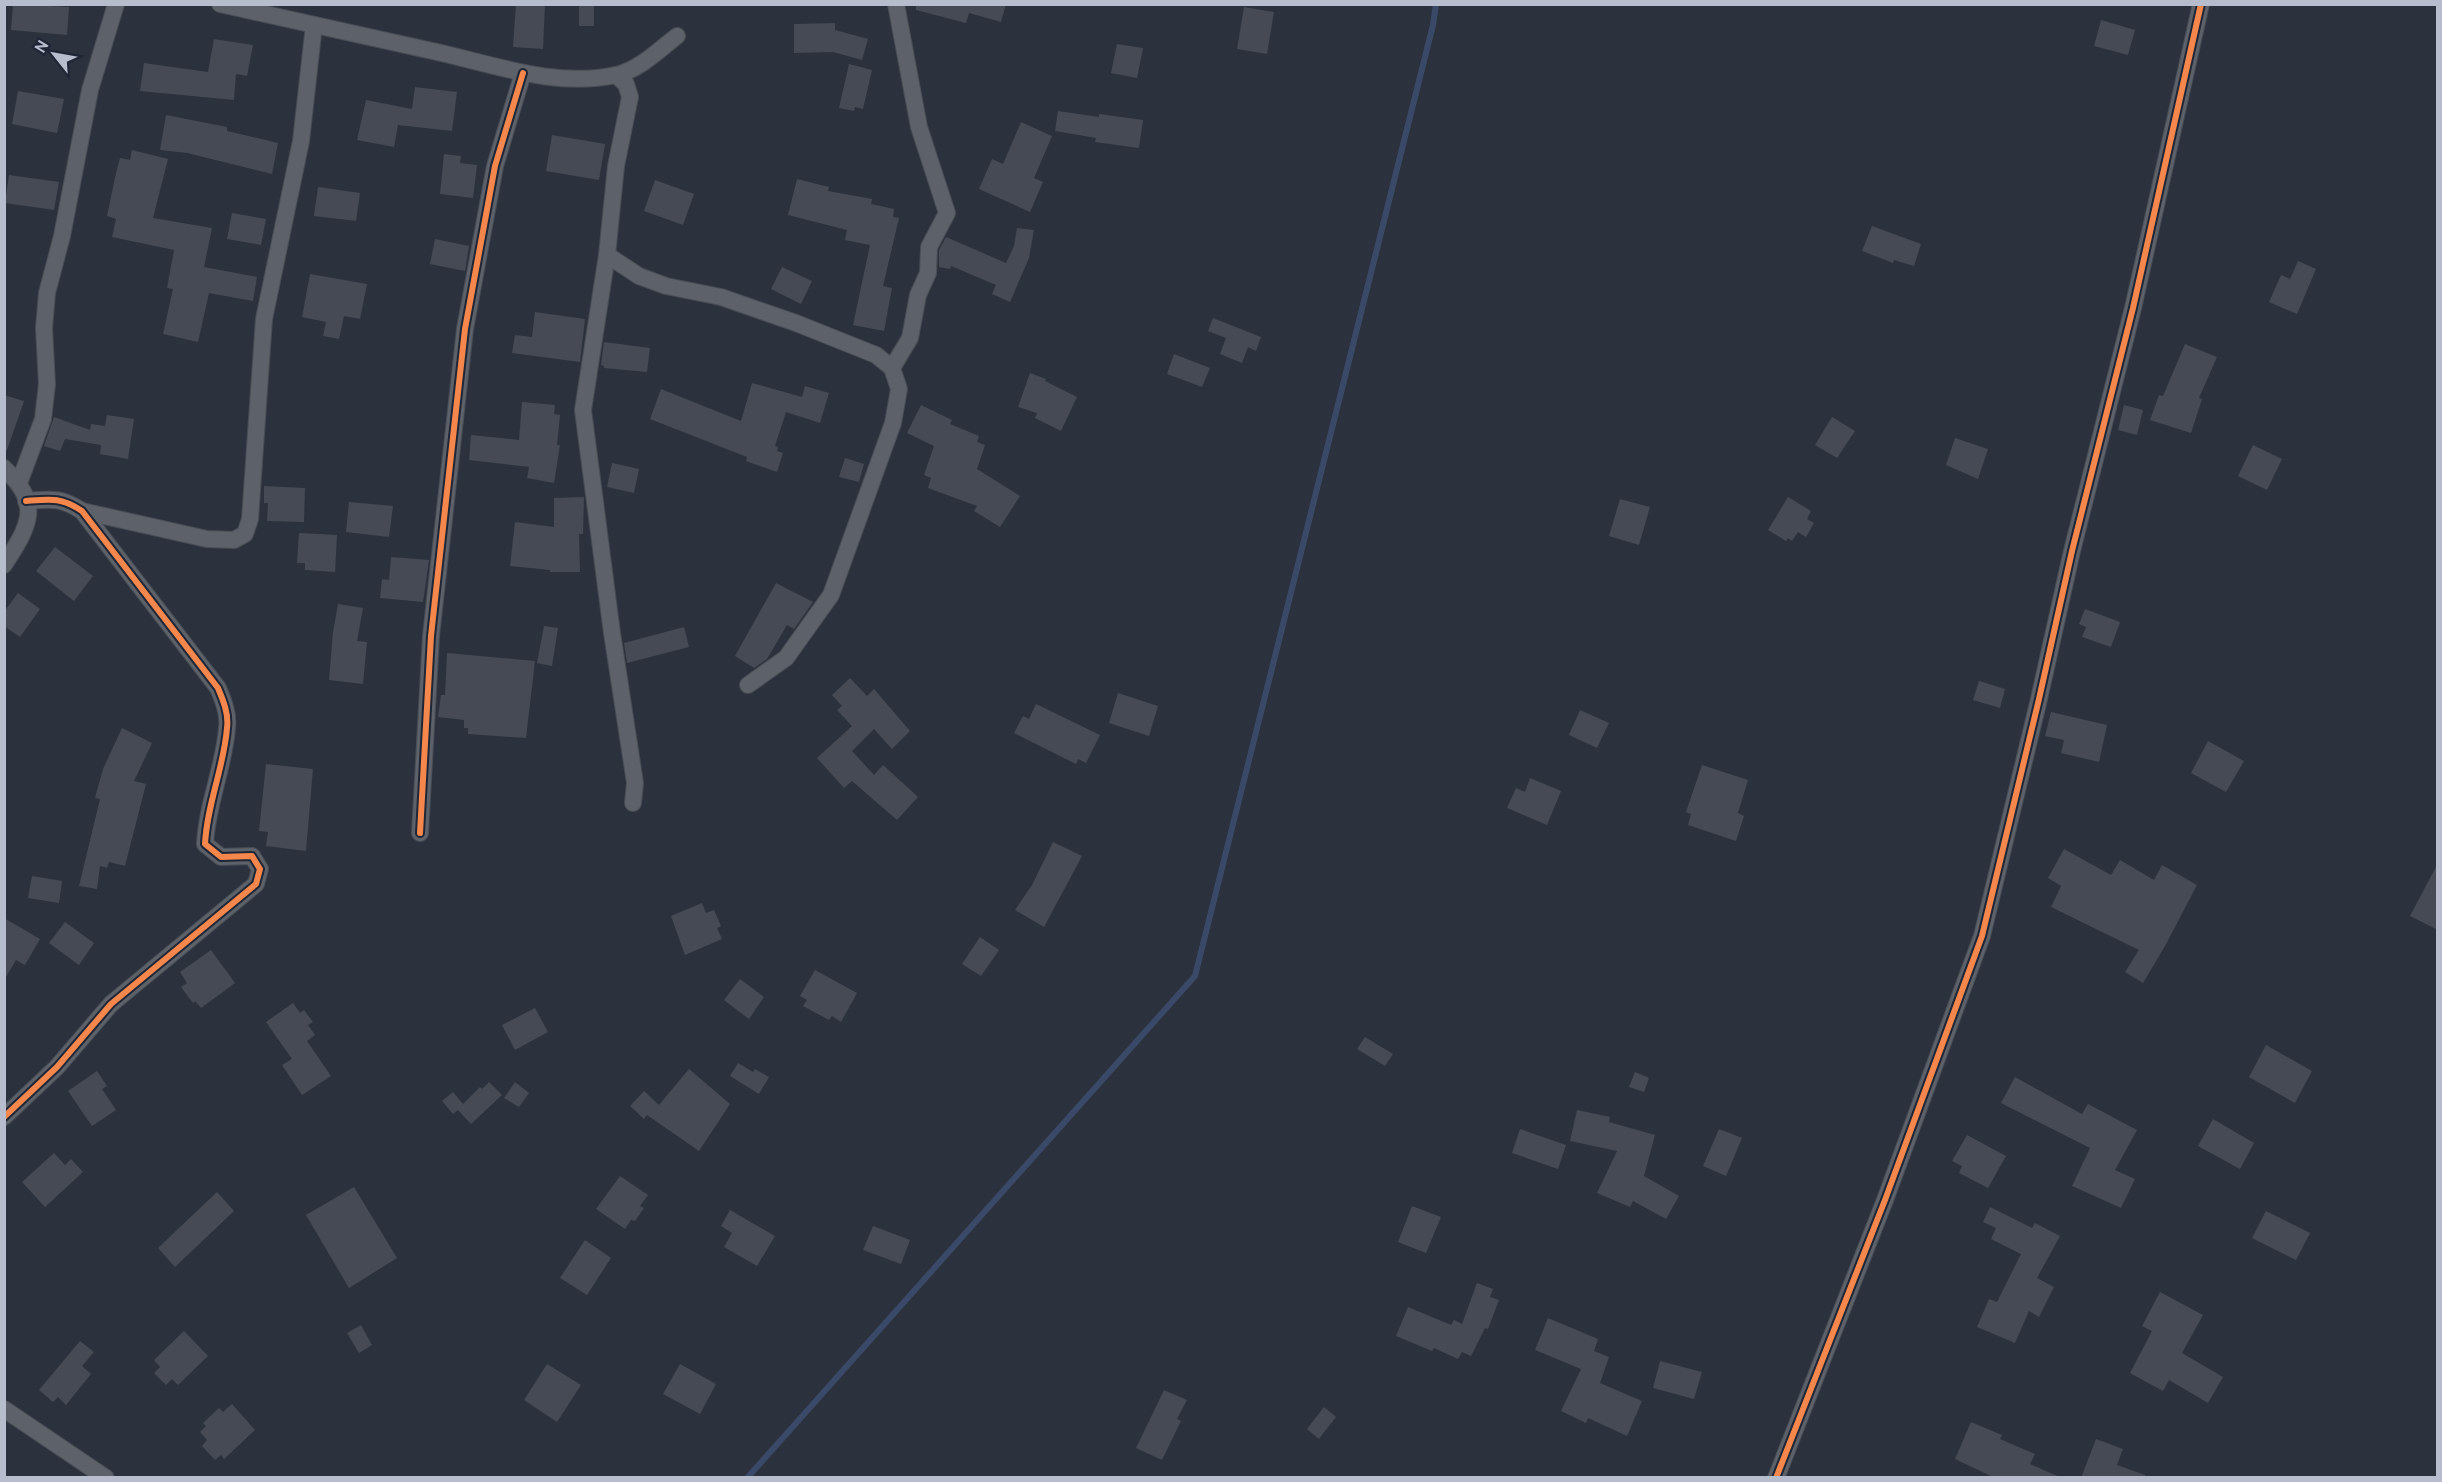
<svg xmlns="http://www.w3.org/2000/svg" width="2442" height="1482" viewBox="0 0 2442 1482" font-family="Overpass,sans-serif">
<rect width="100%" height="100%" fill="#2c323d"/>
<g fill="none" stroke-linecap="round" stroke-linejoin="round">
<polyline stroke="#3a4968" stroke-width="6" points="747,1478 1195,976 1433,25 1436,4"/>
</g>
<g fill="#454a54">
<polygon points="13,4 69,7 67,35 11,30"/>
<polygon points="516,4 545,4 543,49 513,47"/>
<rect x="579" y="4" width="15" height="22"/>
<polygon points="916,4 1006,4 1001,22 969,13 966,23 916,10"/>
<polygon points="1244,7 1274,12 1267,54 1237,49"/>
<polygon points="2101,20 2135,30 2128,55 2094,46"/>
<polygon points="835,23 835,30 868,39 862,60 833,52 794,53 794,24"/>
<polygon points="214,39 253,45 247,76 236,74 234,100 140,91 144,63 208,72"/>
<polygon points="1117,44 1143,48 1137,78 1111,73"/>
<polygon points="849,64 872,70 863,109 855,107 854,111 839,108"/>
<polygon points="415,87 457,92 452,131 398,125 394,147 357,140 366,100 412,109"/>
<polygon points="18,91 64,99 57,133 12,124"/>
<polygon points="1058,111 1099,117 1099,114 1143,120 1139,148 1095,142 1096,138 1055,131"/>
<polygon points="166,115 227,127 227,131 278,143 272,174 187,153 160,150"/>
<polygon points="1021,122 1052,136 1034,178 1043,182 1030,212 979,189 992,159 1003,164"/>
<polygon points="552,135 605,144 599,180 546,171"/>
<polygon points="132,150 168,159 153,218 212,228 204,267 257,277 253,301 209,293 198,342 163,334 173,289 167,288 174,250 112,237 116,219 107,216 116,173 120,158 130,160"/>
<polygon points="444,154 461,156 460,163 477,165 473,198 440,194"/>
<polygon points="9,175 59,182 54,210 5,203"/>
<polygon points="797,179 829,187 828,191 872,199 871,204 894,209 893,217 899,218 883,286 892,288 884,331 853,325 870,245 845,240 847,230 788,215"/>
<polygon points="655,180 694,194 683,225 644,211"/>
<polygon points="318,187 360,193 356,221 314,216"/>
<polygon points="232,213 266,219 261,245 227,239"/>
<polygon points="1872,226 1921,244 1914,266 1894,260 1893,263 1862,251"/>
<polygon points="1017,228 1034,230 1029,258 1010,302 992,294 996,285 951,266 950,269 939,267 939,250 946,237 1006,263 1014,246"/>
<polygon points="435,239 469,246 465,271 430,264"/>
<polygon points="2298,261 2316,269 2297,314 2269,302 2281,275 2290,279"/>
<polygon points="782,267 812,281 801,304 771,289"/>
<polygon points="310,274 367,284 360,319 344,316 339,339 323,336 326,322 302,317"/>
<polygon points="535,312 585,319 580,362 512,353 515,335 532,337"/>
<polygon points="1213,318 1261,337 1256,351 1248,347 1242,363 1220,354 1226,338 1208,331"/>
<polygon points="604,342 650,348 647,372 604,368 604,366 601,365"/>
<polygon points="2185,344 2217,357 2199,398 2202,399 2191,433 2150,420 2159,395 2163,396"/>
<polygon points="1174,354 1210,368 1202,387 1167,374"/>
<polygon points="1030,373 1046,379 1045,381 1077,397 1061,431 1035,418 1037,413 1018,407"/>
<polygon points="752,383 802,397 805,386 829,393 820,423 786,412 775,446 778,447 777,451 783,453 777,472 746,461 747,457 650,419 661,389 741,421"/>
<polygon points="4,395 24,401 7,450 4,450"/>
<polygon points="522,402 555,405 554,414 560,415 557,445 560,445 554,483 527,478 529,467 469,460 471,435 519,440"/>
<polygon points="921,405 952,420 950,424 979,436 977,442 985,445 977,469 1020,496 1000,527 974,511 977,506 928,488 931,478 924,475 934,446 907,433"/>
<polygon points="2124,405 2143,410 2137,435 2118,430"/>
<polygon points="107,415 134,419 128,459 100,454 101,445 65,439 60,451 44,446 54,417 90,430 91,424 105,426"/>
<polygon points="1832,417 1855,431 1837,458 1815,445"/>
<polygon points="1955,438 1988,449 1978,479 1946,465"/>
<polygon points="2253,445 2282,459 2267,490 2238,476"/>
<polygon points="845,458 864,464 859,482 839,477"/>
<polygon points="612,463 639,469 634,493 607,487"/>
<polygon points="264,486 305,488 304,522 267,521 268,503 264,503"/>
<polygon points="584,497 583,534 579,534 580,572 550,572 550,570 510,566 515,522 554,527 554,498"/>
<polygon points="1788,497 1811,511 1807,519 1814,523 1806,537 1798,532 1792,541 1788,538 1786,541 1768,530"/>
<polygon points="1620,499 1650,507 1639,545 1609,536"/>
<polygon points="349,502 393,506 389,537 346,532"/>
<polygon points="299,533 337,535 335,572 305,570 305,563 297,563"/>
<polygon points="55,547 93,576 74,601 36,571"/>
<polygon points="391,557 429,560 423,602 380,598 382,579 389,580"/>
<polygon points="776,583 813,602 794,629 787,625 767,659 754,668 735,656"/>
<polygon points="18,593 40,609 20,637 4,626 4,612"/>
<polygon points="338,604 363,608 357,641 367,642 363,684 329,680 333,632"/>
<polygon points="2085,609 2120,622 2111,647 2082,637 2086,627 2079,624"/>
<polygon points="544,626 558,628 552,666 537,663"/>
<polygon points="684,627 689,647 627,663 624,643"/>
<polygon points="447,653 535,661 526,738 468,734 468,728 464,728 464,720 438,717 441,695 445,695"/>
<polygon points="850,678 867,696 874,689 910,731 892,749 874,729 852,751 874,775 883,765 918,797 897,820 852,781 844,788 817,758 852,726 837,710 842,706 832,695"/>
<polygon points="1979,681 2005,689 2000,708 1973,700"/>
<polygon points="1118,693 1158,706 1149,736 1109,723"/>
<polygon points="1036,704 1100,735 1086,763 1078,759 1076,764 1014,733 1023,716 1029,719"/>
<polygon points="1580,710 1609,723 1597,748 1569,735"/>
<polygon points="2051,712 2107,725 2099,762 2061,753 2064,740 2045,736"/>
<polygon points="122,728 152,743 134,781 146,784 125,866 109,862 107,868 100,866 97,889 79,886 100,799 95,798 103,769"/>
<polygon points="2208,741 2244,761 2226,792 2191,773"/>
<polygon points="266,764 313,769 306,851 266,846 268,832 259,831"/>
<polygon points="1702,765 1748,780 1738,813 1744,816 1736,841 1688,825 1691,814 1686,812"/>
<polygon points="1530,778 1561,791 1547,825 1507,808 1516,788 1525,792"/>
<polygon points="1053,842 1082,856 1044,927 1015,910 1032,885"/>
<polygon points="2064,849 2111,875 2120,860 2154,880 2162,865 2197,885 2165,946 2143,983 2125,972 2139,950 2051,907 2061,886 2048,878"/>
<polygon points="2438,863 2438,930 2410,916"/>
<polygon points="32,876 62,881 59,903 28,898"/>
<polygon points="702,903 706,913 714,910 721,926 717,928 722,939 685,955 671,916"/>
<polygon points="4,918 40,939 25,965 16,960 4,980"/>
<polygon points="65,922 94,943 79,965 49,943"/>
<polygon points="980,937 999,950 981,976 962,964"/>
<polygon points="211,950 235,983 201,1008 195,1001 193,1003 181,987 187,983 180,972"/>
<polygon points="815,970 857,993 841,1022 832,1016 829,1020 803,1006 807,1000 800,996"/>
<polygon points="740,979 764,997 749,1019 724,1000"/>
<polygon points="293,1003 300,1013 304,1010 313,1022 308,1025 315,1035 307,1041 331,1076 302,1095 282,1065 292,1059 266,1022"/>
<polygon points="535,1008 548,1032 515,1050 502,1025"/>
<polygon points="1365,1037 1393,1054 1385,1066 1357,1049"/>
<polygon points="2266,1045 2312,1071 2295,1103 2249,1077"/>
<polygon points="738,1063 753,1072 755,1069 769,1077 759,1094 730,1076"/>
<polygon points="689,1069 730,1104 699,1151 647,1115 644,1119 630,1106 644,1091 659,1105"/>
<polygon points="97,1071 107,1086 102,1089 116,1110 92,1126 68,1091"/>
<polygon points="1635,1072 1649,1078 1644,1092 1629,1087"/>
<polygon points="2015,1077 2082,1114 2088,1104 2137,1130 2115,1170 2135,1179 2121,1208 2072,1186 2090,1148 2001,1103"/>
<polygon points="489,1082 502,1095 471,1124 458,1110 453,1114 442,1101 453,1092 463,1104 480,1087 482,1089"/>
<polygon points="515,1082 529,1093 519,1107 504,1098"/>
<polygon points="1577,1110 1610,1117 1609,1122 1655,1135 1644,1176 1679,1196 1666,1219 1633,1201 1630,1207 1597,1193 1617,1151 1570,1141"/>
<polygon points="2213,1119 2254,1143 2240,1169 2198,1146"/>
<polygon points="1520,1129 1566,1145 1558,1169 1512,1153"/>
<polygon points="1719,1129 1742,1138 1726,1176 1703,1166"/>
<polygon points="1967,1135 2006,1156 1988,1188 1959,1173 1962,1166 1952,1161"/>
<polygon points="54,1153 65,1165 71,1159 83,1172 45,1207 22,1182"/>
<polygon points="620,1176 648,1195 640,1206 644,1208 635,1221 631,1220 625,1229 596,1209"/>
<polygon points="354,1187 397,1258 349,1288 306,1215"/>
<polygon points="217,1192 234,1211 175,1267 158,1248"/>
<polygon points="1412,1206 1441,1217 1426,1253 1398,1242"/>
<polygon points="1990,1207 2032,1228 2035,1223 2060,1236 2037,1278 2054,1287 2039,1317 2029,1311 2015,1343 1977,1327 1989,1299 1997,1302 2021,1254 1991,1239 1996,1228 1983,1222"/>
<polygon points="730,1210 775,1236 757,1266 724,1247 732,1233 721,1226"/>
<polygon points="2266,1211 2310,1233 2296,1260 2252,1238"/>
<polygon points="873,1226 910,1240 901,1264 863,1250"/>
<polygon points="585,1240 611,1258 587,1295 560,1278"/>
<polygon points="1477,1283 1493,1289 1490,1297 1499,1300 1488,1329 1485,1328 1471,1356 1462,1352 1458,1359 1434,1348 1432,1351 1396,1336 1408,1307 1451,1325 1454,1320 1462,1324"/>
<polygon points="2160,1292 2203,1315 2182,1353 2223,1377 2208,1403 2169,1380 2163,1391 2130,1373 2152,1331 2142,1326"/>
<polygon points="1548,1318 1598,1339 1594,1351 1609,1357 1600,1383 1642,1401 1627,1436 1588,1418 1586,1423 1561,1411 1581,1369 1535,1350"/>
<polygon points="361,1325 372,1345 359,1353 347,1333"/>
<polygon points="184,1331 208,1356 178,1385 172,1379 166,1385 154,1373 160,1367 154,1360"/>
<polygon points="80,1341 94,1352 82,1366 91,1374 66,1405 58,1397 53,1402 39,1390"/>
<polygon points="1660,1361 1702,1372 1694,1399 1653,1388"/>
<polygon points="547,1364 581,1385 557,1422 524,1400"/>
<polygon points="680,1364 716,1384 700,1414 663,1394"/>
<polygon points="1164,1390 1187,1400 1177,1419 1181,1421 1162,1460 1136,1448"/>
<polygon points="232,1404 255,1430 224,1459 221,1455 215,1460 202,1446 207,1440 200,1432 206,1426 203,1423 219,1408 223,1412"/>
<polygon points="1324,1407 1336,1417 1319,1439 1307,1429"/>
<polygon points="1971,1422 2002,1435 2000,1439 2035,1454 2030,1464 2062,1478 1995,1478 1955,1459"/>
<polygon points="2096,1439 2123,1449 2117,1465 2145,1475 2145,1478 2081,1478"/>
</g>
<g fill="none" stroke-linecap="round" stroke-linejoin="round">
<defs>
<g id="street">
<path d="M220,4C292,20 365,36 437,52C495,65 556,88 616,75C639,70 659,50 677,36"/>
<polyline points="616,75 626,84 630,97 616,166 607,255 583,410 612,633 635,783 633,803"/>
<polyline points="607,255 639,276 666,286 721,297 796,323 876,355 892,368 899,389 893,423 831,595 786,658 748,685"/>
<polyline points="892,368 910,338 918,295 928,273 929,247 947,213 919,127 896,4"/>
<path d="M4,468C43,505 29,526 4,565"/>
<polyline points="19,483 43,419 47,384 44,328 47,293 62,236 90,90 116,4"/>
<polyline points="82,511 207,539 234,540 245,534 250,519 264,319 301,141 314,25"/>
<polyline points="420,833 431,636 465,329 495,166 523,73"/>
<path d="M4,1117L57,1067L111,1004L256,884L260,869L252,856L221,857L205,844C207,804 224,767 227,728C229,714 223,700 218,688L82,511C61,497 51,499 26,501"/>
<polyline points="4,1409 106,1478"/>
<polyline points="1776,1478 1885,1200 1982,936 2039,699 2072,551 2133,308 2201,4"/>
</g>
</defs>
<use href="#street" stroke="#484d55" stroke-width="18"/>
<use href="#street" stroke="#5d6169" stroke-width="16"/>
<defs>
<g id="cycleway">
<polyline points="420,833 431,636 465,329 495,166 523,73"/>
<path d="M4,1117L57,1067L111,1004L256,884L260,869L252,856L221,857L205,844C207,804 224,767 227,728C229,714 223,700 218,688L82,511C61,497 51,499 26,501"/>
<polyline points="1776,1478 1885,1200 1982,936 2039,699 2072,551 2133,308 2201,4"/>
</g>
</defs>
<use href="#cycleway" stroke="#1f2737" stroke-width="10"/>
<use href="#cycleway" stroke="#f5874c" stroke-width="6"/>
</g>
<rect width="2442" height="1482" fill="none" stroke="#b7bdcc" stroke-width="12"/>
<g transform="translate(54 54) rotate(301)" stroke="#1f2737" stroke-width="4.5" paint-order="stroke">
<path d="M0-4.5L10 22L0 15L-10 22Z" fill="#b7bdcc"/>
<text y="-9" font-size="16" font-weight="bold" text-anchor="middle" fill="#b7bdcc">N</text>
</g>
</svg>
